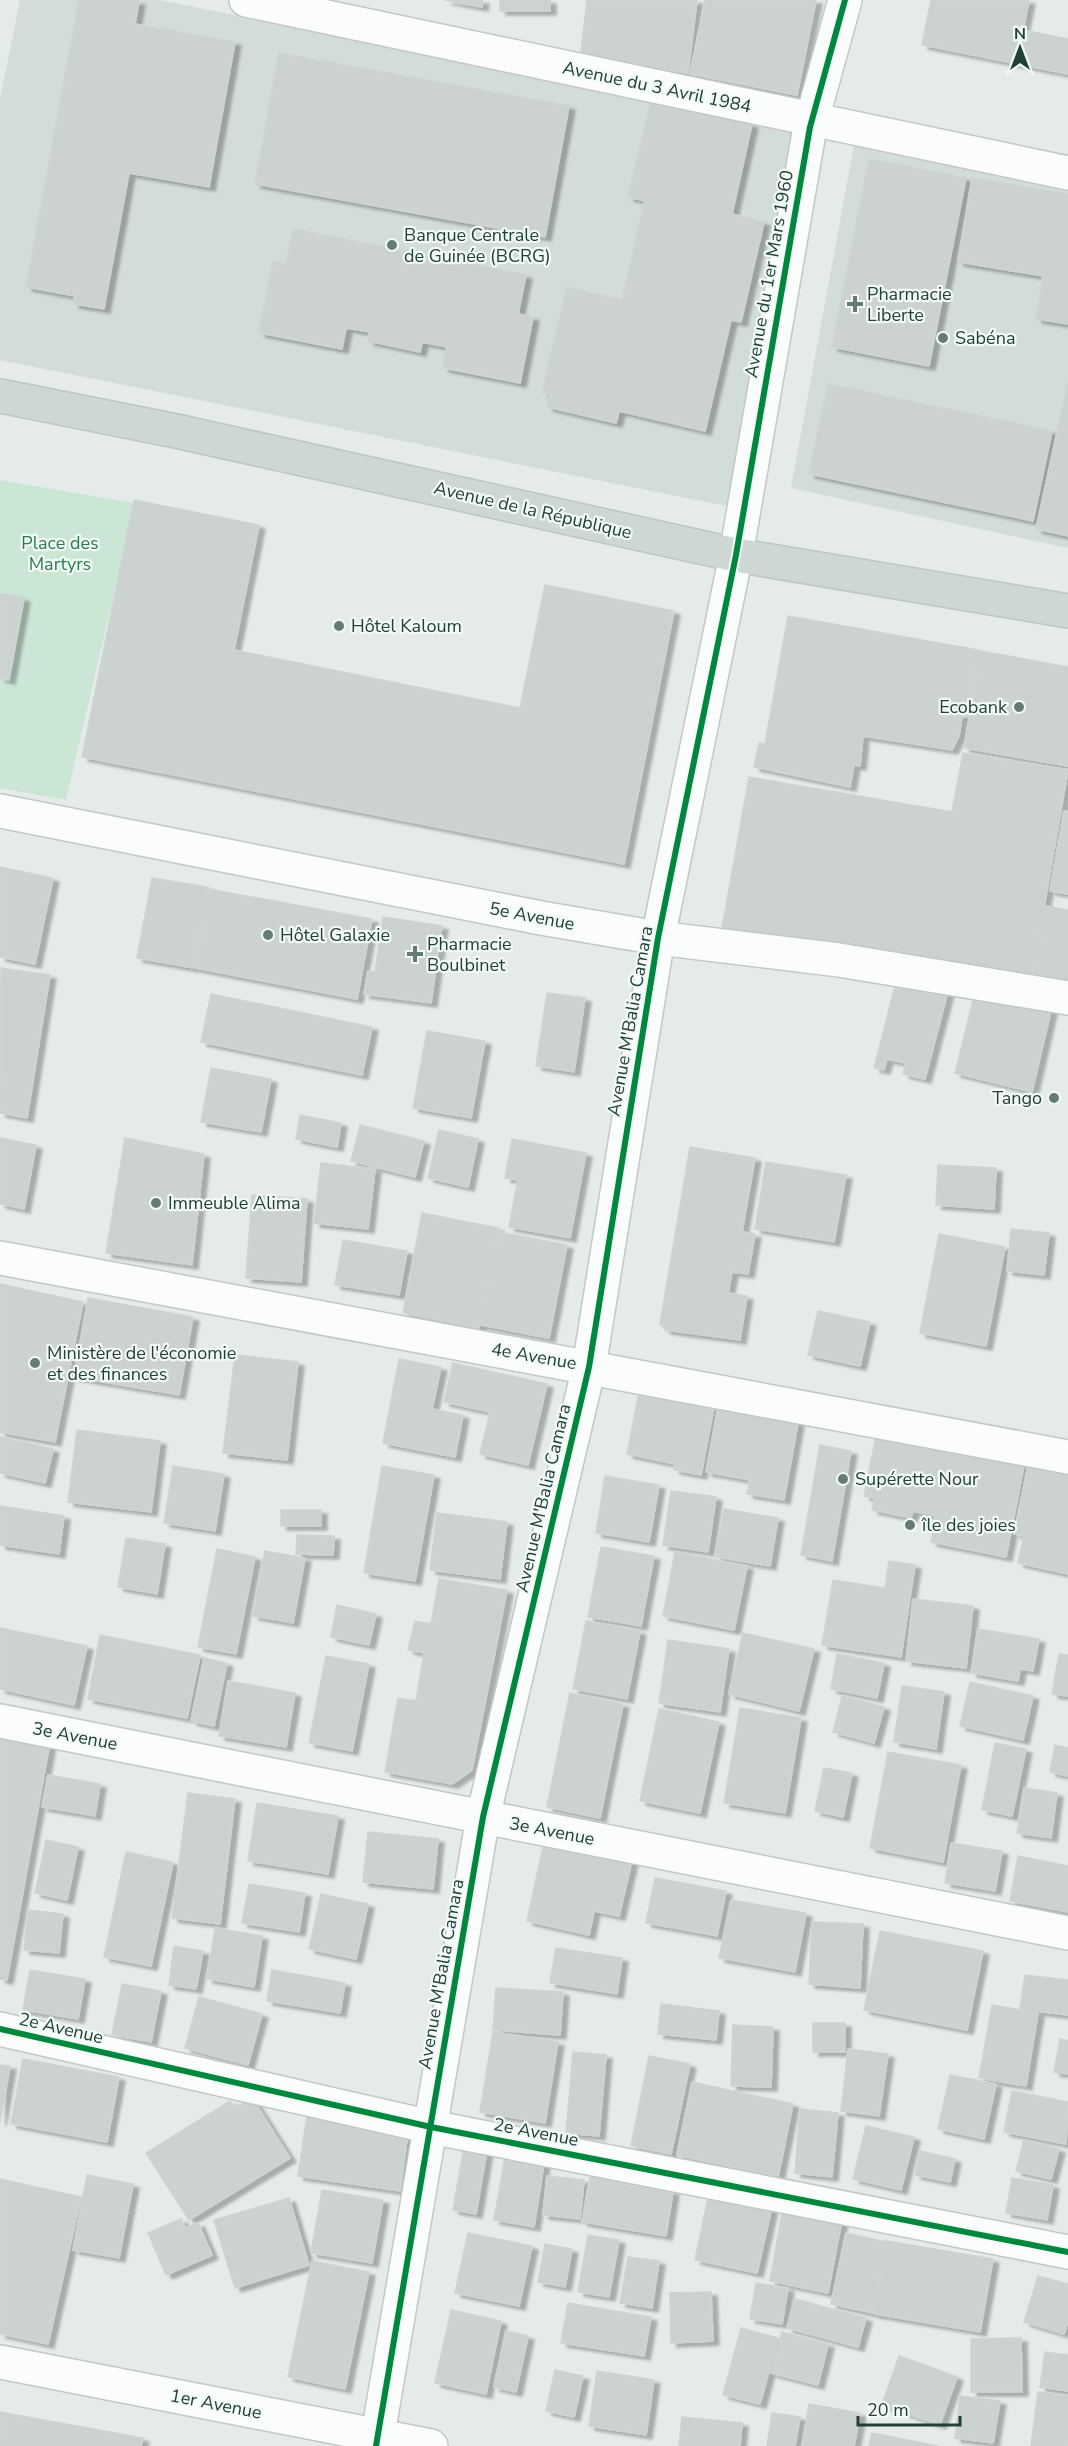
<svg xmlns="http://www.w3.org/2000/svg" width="1068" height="2446" viewBox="0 0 1068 2446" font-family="'Nunito Sans',sans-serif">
<defs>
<filter id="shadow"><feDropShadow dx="6" dy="4" stdDeviation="1.5" flood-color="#0004"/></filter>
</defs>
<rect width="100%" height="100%" fill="#e5ebe8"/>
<g fill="#d2ddd8">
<polygon points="20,0 159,0 808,130 731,507 0,360 0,99"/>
<polygon points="854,145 1068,188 1068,548 791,488"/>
</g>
<polygon fill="#cce6d5" points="0,480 135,503 66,800 0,788"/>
<g fill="#ccd2d0" stroke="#cdd4d1" stroke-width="1.5" filter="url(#shadow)">
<polygon points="79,0 139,1 135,24 235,42 209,187 129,173 104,309 73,304 75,296 26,287"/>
<polygon points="445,0 483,0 482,7"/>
<rect x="500" y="0" width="50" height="11"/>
<polygon points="587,0 697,0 688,73 580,59"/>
<polygon points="705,0 816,0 797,95 690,74"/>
<polygon points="931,0 1029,0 1023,30 1068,39 1068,74 922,45"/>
<polygon points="279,53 569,106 545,237 255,184"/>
<polygon points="651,101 752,124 732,214 764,222 741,322 731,320 705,431 619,411 616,423 547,407 550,395 542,393 567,287 622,300 645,201 628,197"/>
<polygon points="869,159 966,178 929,366 832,347"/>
<polygon points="972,178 1068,194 1068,324 1036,319 1043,276 958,262"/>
<polygon points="293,229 526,275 518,314 533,317 520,383 443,368 447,347 422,342 420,352 368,341 370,332 346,328 342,349 259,333 273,262 286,264"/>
<polygon points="1068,382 1068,536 1036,529"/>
<polygon points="828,384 1052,431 1033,521 809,474"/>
<polygon points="134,500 259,525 234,650 520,708 545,585 674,611 624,864 82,757"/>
<polygon points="0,593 24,598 9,680 0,678"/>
<polygon points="788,616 979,650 968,717 962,717 959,736 952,750 863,736 860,766 854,765 850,787 754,767 759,743 765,744"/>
<polygon points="981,651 1068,667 1068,766 964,748"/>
<polygon points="963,753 1068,770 1030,988 721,934 749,777 952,812"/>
<polygon points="1064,811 1068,812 1068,894 1050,891"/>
<polygon points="0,867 53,878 35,964 0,957"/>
<polygon points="152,878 208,887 193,968 137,958"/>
<polygon points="209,889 372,919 357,999 195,968"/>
<polygon points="1046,906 1068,910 1068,994 1031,987"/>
<polygon points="383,917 442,926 431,1003 364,994 368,971 375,972"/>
<polygon points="1,968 50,975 27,1118 0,1113"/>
<polygon points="897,978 948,991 925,1079 903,1074 906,1063 887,1059 884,1070 874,1068"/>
<polygon points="977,984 1053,1002 1032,1092 955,1073"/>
<polygon points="547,993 585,998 574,1072 536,1066"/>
<polygon points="211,994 372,1027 362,1075 201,1042"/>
<polygon points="427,1031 485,1041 471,1118 413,1108"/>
<polygon points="211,1068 271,1079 261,1132 201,1122"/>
<polygon points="300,1115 341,1123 337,1147 296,1139"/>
<polygon points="360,1125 424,1141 415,1177 351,1161"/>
<polygon points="439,1130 478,1139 468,1187 428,1178"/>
<polygon points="0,1138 36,1145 24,1209 0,1204"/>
<polygon points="125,1138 204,1154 192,1265 106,1253"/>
<polygon points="512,1139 586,1153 570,1238 509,1227 518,1180 505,1178"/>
<polygon points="690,1147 755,1158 742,1232 755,1234 748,1274 732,1272 728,1293 747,1296 740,1340 666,1330 660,1324"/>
<polygon points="766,1162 846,1175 834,1242 755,1229"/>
<polygon points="321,1163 375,1169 368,1229 314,1223"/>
<polygon points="938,1165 996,1168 994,1209 936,1205"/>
<polygon points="252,1195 307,1199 301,1282 246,1278"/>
<polygon points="422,1213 498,1228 479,1328 403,1313"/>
<polygon points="1011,1229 1049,1233 1044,1275 1007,1271"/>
<polygon points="499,1232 567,1245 549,1338 481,1325"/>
<polygon points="939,1234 1005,1247 986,1346 920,1333"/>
<polygon points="343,1240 407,1251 399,1295 335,1285"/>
<polygon points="0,1284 83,1302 55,1442 0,1432"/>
<polygon points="88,1298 193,1317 179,1395 74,1377"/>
<polygon points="818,1311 870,1322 860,1366 808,1355"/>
<polygon points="235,1355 298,1362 287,1460 223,1453"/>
<polygon points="399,1359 441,1367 432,1409 463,1415 455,1457 383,1443"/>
<polygon points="453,1363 547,1384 528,1465 480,1454 490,1412 444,1402"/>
<polygon points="639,1392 714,1407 701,1475 674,1470 675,1464 627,1454"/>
<polygon points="719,1402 799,1417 784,1500 747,1494 750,1480 706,1472"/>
<polygon points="77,1430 160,1441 151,1512 68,1502"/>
<polygon points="877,1431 1025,1460 1006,1557 931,1542 936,1516 913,1511 911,1518 872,1510 875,1498 864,1496"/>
<polygon points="0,1437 53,1449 45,1483 0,1473"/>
<polygon points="820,1445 851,1451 832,1561 801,1555"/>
<polygon points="1029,1461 1068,1469 1068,1574 1018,1563 1024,1536 1014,1534"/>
<polygon points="173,1466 224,1474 215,1531 164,1523"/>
<polygon points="382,1466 434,1475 415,1581 364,1573"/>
<polygon points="605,1476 659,1485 649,1542 596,1533"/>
<polygon points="671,1491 716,1497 708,1552 663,1545"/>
<polygon points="0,1506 64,1516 59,1554 0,1545"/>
<polygon points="724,1509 778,1518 770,1566 715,1557"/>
<rect x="281" y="1510" width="40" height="16"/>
<polygon points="437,1513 507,1522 500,1579 430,1570"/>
<polygon points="297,1535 334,1536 333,1555 296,1554"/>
<polygon points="126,1538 165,1544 157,1594 118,1587"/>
<polygon points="601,1547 654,1556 641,1626 588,1617"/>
<polygon points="217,1549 255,1557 236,1654 198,1647"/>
<polygon points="265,1551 305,1558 293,1623 253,1616"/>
<polygon points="675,1552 747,1566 734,1630 663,1616"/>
<polygon points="889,1561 915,1565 901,1657 822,1645 833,1580 885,1588"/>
<polygon points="439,1579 507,1590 472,1770 452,1784 385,1772 398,1698 416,1701 424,1653 408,1650 415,1621 431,1624"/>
<polygon points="913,1599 973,1606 966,1668 906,1661"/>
<polygon points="337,1605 376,1614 369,1645 331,1637"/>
<polygon points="586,1621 640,1631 627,1699 573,1689"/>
<polygon points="0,1628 87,1646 74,1705 0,1689"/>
<polygon points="978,1629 1039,1639 1033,1671 1020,1669 1018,1681 971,1673"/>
<polygon points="743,1633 814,1649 799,1711 729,1694"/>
<polygon points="100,1635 200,1655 187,1718 88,1699"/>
<polygon points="668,1640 729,1649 720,1712 659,1703"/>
<polygon points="837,1654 884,1663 877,1698 831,1689"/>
<polygon points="1059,1654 1068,1655 1068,1696 1052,1694"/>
<polygon points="326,1656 369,1664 352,1751 309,1743"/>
<polygon points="204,1658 227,1663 214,1726 191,1721"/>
<polygon points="228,1681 295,1693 286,1747 219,1736"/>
<polygon points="970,1682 1033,1696 1023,1740 960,1726"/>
<polygon points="902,1686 944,1692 936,1749 894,1742"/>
<polygon points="570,1693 623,1704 600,1818 547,1807"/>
<polygon points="842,1696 884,1707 874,1743 833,1732"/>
<polygon points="740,1708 801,1718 785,1813 724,1803"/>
<polygon points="659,1709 719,1722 700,1813 640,1801"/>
<polygon points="0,1734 50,1742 7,1980 0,1979"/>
<polygon points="995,1743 1026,1749 1012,1816 982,1810"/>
<polygon points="1055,1745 1068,1748 1068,1776 1050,1772"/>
<polygon points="888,1752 961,1765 943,1862 870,1848"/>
<polygon points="824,1768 852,1773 843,1817 815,1811"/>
<polygon points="48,1775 100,1784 95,1816 42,1807"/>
<polygon points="1024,1788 1057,1793 1051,1838 1017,1833"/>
<polygon points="188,1793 235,1799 220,1924 172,1918"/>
<polygon points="257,1803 338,1816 328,1874 248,1861"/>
<polygon points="368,1832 438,1839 433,1889 363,1882"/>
<polygon points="546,1833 634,1852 619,1916 594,1911 589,1935 527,1921"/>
<polygon points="46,1840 78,1847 67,1900 35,1893"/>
<polygon points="951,1843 1002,1851 995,1891 945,1883"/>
<polygon points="126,1852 173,1862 151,1966 104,1957"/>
<polygon points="1018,1856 1068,1866 1068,1912 1010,1901"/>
<polygon points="655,1878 726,1891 717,1936 646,1923"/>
<polygon points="249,1884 305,1893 299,1932 242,1923"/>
<polygon points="321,1894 368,1904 356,1959 309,1949"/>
<polygon points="731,1900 806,1913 795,1972 719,1958"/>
<polygon points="28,1910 63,1914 59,1953 24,1950"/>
<polygon points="812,1922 863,1924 860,1988 809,1984"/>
<polygon points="215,1928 262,1936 254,1987 207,1979"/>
<polygon points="880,1931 983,1951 967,2030 864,2010"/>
<polygon points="174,1946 203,1951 196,1989 169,1985"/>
<polygon points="556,1948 622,1958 617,1994 550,1983"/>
<polygon points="30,1970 85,1979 78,2019 23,2010"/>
<polygon points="272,1970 345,1983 340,2013 267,2001"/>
<polygon points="1025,1975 1068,1980 1068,2015 1020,2009"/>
<polygon points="122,1984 161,1991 151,2042 112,2035"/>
<polygon points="496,1988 563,1992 560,2035 493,2030"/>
<polygon points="199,1997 262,2014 248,2065 185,2048"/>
<polygon points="661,2004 719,2011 716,2040 658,2034"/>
<polygon points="992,2005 1038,2013 1026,2086 979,2078"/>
<rect x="813" y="2023" width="32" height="29"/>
<polygon points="733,2025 773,2027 771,2087 731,2086"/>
<polygon points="493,2032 558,2042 545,2123 480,2112"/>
<polygon points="1060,2039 1068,2041 1068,2074 1054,2072"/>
<polygon points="848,2049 888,2054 879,2116 841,2111"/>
<polygon points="573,2052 606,2055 599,2136 566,2133"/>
<polygon points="649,2056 690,2064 671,2154 631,2146"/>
<polygon points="23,2059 119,2077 107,2142 11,2124"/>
<polygon points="0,2065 10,2066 0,2122"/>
<polygon points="950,2075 996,2084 984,2139 938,2129"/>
<polygon points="692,2082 793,2104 778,2177 677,2155"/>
<polygon points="1012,2091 1068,2102 1066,2144 1004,2132"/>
<polygon points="252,2098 290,2158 189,2220 146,2153 230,2101 235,2108"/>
<polygon points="308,2109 409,2124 400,2191 298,2176"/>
<polygon points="800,2109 838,2113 832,2177 795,2173"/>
<polygon points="866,2126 914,2137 901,2190 853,2179"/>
<polygon points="1024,2140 1059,2149 1051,2179 1016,2171"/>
<polygon points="464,2146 487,2150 476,2214 453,2210"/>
<polygon points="920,2151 955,2159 950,2182 915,2175"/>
<polygon points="505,2157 544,2163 534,2227 494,2220"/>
<polygon points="87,2175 133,2184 119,2258 73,2250"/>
<polygon points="547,2176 584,2180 580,2219 543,2215"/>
<polygon points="590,2177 673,2191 666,2236 582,2222"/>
<polygon points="1012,2178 1053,2185 1047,2220 1006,2213"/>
<polygon points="0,2179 81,2197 48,2344 0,2334"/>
<polygon points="322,2190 383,2200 372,2263 311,2253"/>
<polygon points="709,2193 772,2206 757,2273 695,2260"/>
<polygon points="289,2198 309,2265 235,2288 214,2220"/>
<polygon points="783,2208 842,2219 828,2293 770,2281"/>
<polygon points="181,2219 185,2228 198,2223 212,2255 166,2275 148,2233"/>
<polygon points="468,2233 532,2246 519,2306 455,2293"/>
<polygon points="846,2233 887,2242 873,2313 831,2304"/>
<polygon points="588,2235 619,2240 609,2297 578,2292"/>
<polygon points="887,2241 993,2259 980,2332 874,2314"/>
<polygon points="545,2244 572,2249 565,2287 538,2282"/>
<polygon points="628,2257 659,2261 652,2308 620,2303"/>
<polygon points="312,2261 369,2272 345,2389 288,2377"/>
<polygon points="1038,2276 1068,2284 1068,2320 1064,2334 1024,2322"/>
<polygon points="756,2283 788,2288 782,2324 750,2319"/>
<polygon points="711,2292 713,2341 671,2343 670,2293"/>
<polygon points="795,2299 866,2318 858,2347 787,2328"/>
<polygon points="568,2303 651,2317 644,2356 561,2343"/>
<polygon points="451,2310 501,2321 486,2394 435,2383"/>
<polygon points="741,2328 778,2338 760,2404 723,2395"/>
<polygon points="506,2331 528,2336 516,2392 494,2387"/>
<polygon points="782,2332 828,2344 818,2385 771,2373"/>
<polygon points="1021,2338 1022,2392 971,2392 971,2339"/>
<polygon points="1045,2352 1068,2355 1068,2391 1040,2387"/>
<polygon points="899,2356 957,2377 940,2425 882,2405"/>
<polygon points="555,2370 583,2376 574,2417 546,2411"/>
<polygon points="597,2371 654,2380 646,2435 589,2426"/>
<polygon points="1038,2392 1068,2396 1068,2446 1031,2446"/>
<polygon points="960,2396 1000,2401 993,2443 955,2438"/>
<polygon points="809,2404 860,2413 854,2446 802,2446"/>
<polygon points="0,2412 143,2438 141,2446 0,2446"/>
<polygon points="772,2413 800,2417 795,2446 767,2446"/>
<polygon points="682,2417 742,2423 740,2446 679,2446"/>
<polygon points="872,2433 938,2446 869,2446"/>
</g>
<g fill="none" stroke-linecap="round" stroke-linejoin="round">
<defs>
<g id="minor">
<polyline points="246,0 1068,173"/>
<polyline points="0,811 541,918 658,938 839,960 1068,998"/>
<polyline points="0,1258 1068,1457"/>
<polyline points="0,1721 1068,1933"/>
<polyline points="0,2029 431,2127 1068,2252"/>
<polyline points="0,2362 431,2446"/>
<polyline points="376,2446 483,1817 589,1367 658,938 736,555 810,127 845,0"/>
</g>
<polyline id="major" points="0,396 176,431 736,555 1068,611"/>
</defs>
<use href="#minor" stroke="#c2c8c6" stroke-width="36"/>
<use href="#major" stroke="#bcc7c4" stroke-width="36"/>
<use href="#minor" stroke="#fbfcfc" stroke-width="33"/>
<use href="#major" stroke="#cdd7d4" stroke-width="33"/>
<defs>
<g id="cycleway">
<polyline points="0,2029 431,2127 1068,2252"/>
<polyline points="376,2446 483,1817 589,1367 658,938 736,555 810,127 845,0"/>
</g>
</defs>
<use href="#cycleway" stroke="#f3faf6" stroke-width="10"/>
<use href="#cycleway" stroke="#00873e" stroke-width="6"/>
</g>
<g fill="#657c76" stroke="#f3faf6" stroke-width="2">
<circle cx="392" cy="245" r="6"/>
<path d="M852 295h6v6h6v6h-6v6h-6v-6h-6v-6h6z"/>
<circle cx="943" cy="338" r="6"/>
<circle cx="339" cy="626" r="6"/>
<circle cx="1019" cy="707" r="6"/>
<circle cx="268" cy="935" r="6"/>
<path d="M412 945h6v6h6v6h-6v6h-6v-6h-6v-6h6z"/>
<circle cx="1054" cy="1098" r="6"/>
<circle cx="156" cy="1203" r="6"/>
<circle cx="35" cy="1363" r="6"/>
<circle cx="843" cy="1479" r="6"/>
<circle cx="910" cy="1525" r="6"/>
</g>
<g text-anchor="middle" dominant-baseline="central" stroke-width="4.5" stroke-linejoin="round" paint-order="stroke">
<g font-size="18" fill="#204139" stroke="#f3faf6">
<text transform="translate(657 87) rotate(12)">Avenue du 3 Avril 1984</text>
<text transform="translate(769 274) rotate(-80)">Avenue du 1er Mars 1960</text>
<text transform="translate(533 510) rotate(13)">Avenue de la République</text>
<text transform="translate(532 916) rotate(11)">5e Avenue</text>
<text transform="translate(630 1021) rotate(-80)">Avenue M'Balia Camara</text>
<text transform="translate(534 1356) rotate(10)">4e Avenue</text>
<text transform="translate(543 1498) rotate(-77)">Avenue M'Balia Camara</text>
<text transform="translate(75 1736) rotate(11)">3e Avenue</text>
<text transform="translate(552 1831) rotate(11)">3e Avenue</text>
<text transform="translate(441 1974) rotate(-80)">Avenue M'Balia Camara</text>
<text transform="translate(61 2028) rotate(13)">2e Avenue</text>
<text transform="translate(536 2132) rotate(11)">2e Avenue</text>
<text transform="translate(216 2404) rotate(11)">1er Avenue</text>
</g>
<g font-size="18" fill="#204139" stroke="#f3faf6" text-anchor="start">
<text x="404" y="235">Banque Centrale<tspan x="404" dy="21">de Guinée (BCRG)</tspan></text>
<text x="867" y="294">Pharmacie<tspan x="867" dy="21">Liberte</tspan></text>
<text x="955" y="338">Sabéna</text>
<text x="351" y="626">Hôtel Kaloum</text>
<text x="1007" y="707" text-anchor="end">Ecobank</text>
<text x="280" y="935">Hôtel Galaxie</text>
<text x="427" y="944">Pharmacie<tspan x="427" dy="21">Boulbinet</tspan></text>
<text x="1042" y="1098" text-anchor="end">Tango</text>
<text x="168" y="1203">Immeuble Alima</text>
<text x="47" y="1353">Ministère de l'économie<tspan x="47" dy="21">et des finances</tspan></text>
<text x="855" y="1479">Supérette Nour</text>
<text x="922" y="1525">île des joies</text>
</g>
<g font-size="18" fill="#267c4a" stroke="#f3faf6">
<text x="60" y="543">Place des<tspan x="60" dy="21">Martyrs</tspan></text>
</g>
</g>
<g transform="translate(1020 48)" stroke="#f3faf6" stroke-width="4.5" paint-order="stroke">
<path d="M0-4.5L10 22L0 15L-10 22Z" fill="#204139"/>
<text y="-9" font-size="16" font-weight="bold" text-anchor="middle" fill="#204139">N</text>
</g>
<path d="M858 2416v9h102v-9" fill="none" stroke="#204139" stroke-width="3"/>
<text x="867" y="2416" font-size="18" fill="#204139" stroke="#f3faf6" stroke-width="4.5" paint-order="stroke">20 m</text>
</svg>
